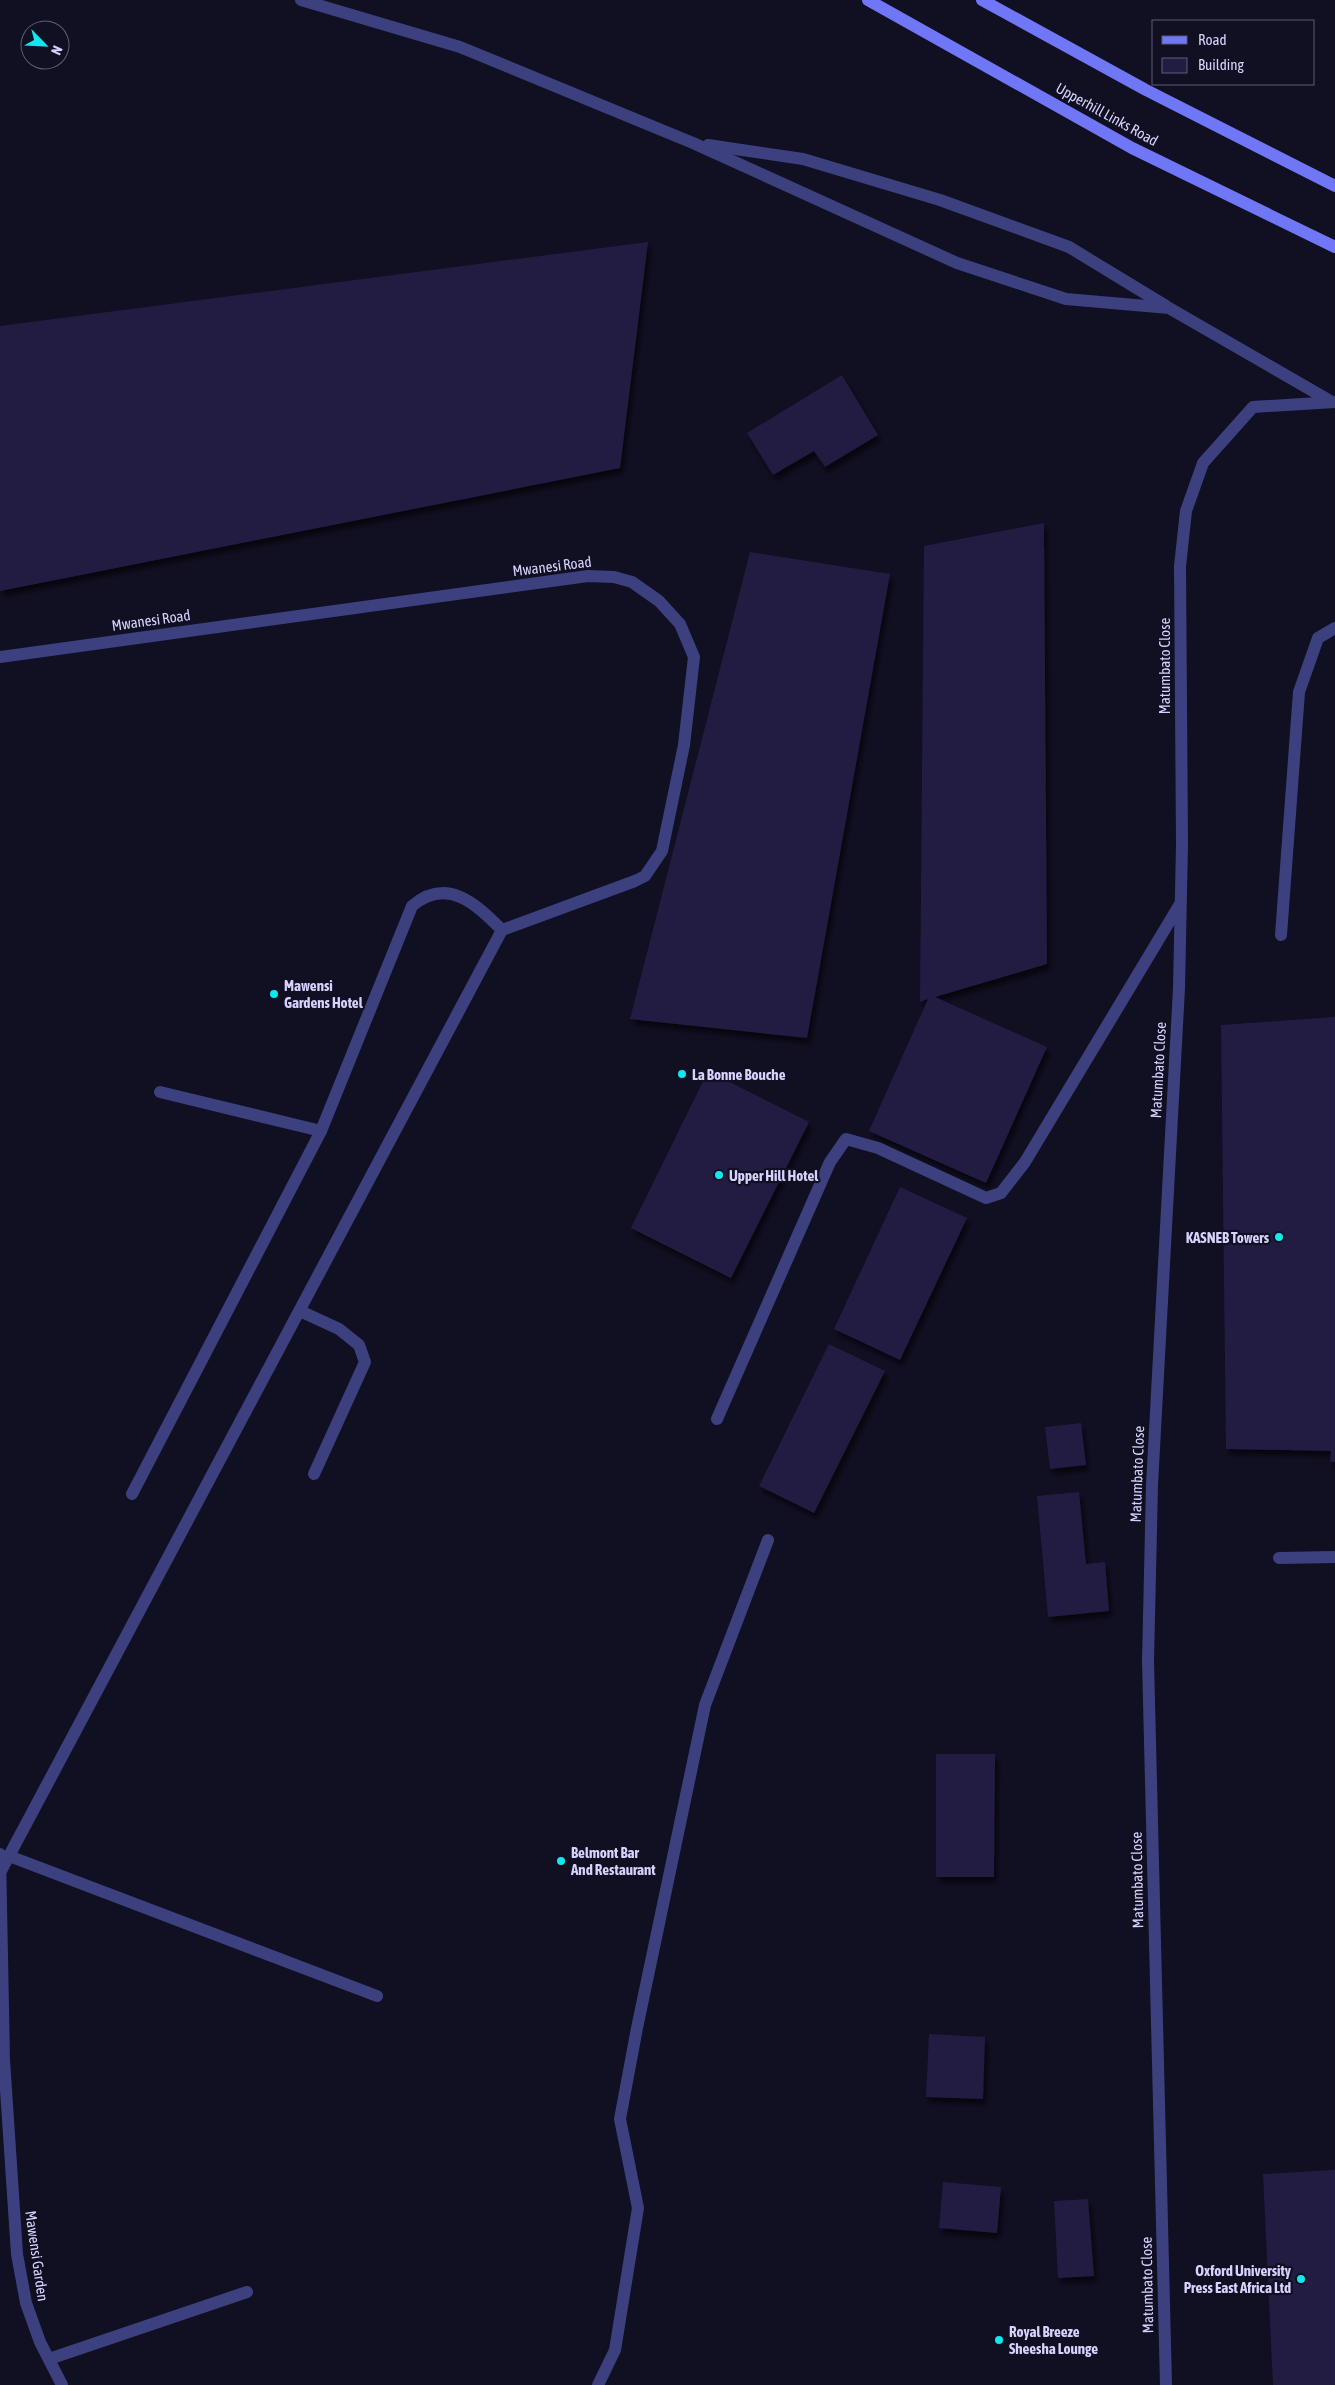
<svg xmlns="http://www.w3.org/2000/svg" width="1335" height="2385" viewBox="0 0 1335 2385" font-family="'Asap Condensed',sans-serif">
<defs>
<filter id="shadow"><feDropShadow dx="3" dy="5.5" stdDeviation="2.5" flood-color="#0009"/></filter>
</defs>
<rect width="100%" height="100%" fill="#110f22"/>
<g fill="#211c42" filter="url(#shadow)">
<polygon points="648,242 620,468 0,591 0,326"/>
<polygon points="842,375 878,435 825,467 814,451 773,475 747,433"/>
<polygon points="1044,523 1047,964 935,997 1047,1047 986,1183 869,1131 928,999 920,1002 924,546"/>
<polygon points="750,552 890,574 807,1038 630,1019"/>
<polygon points="1335,1017 1335,1462 1330,1462 1331,1451 1226,1449 1221,1025"/>
<polygon points="708,1071 809,1122 731,1278 631,1228"/>
<polygon points="900,1187 967,1218 900,1360 834,1329"/>
<polygon points="829,1344 885,1371 814,1513 759,1486"/>
<polygon points="1081,1423 1086,1465 1050,1469 1045,1427"/>
<polygon points="1079,1492 1086,1564 1105,1562 1109,1611 1048,1617 1037,1496"/>
<polygon points="936,1754 995,1754 994,1877 936,1877"/>
<polygon points="929,2034 985,2037 983,2099 926,2097"/>
<polygon points="1335,2170 1335,2385 1273,2385 1263,2174"/>
<polygon points="943,2182 1001,2187 997,2233 939,2228"/>
<polygon points="1088,2199 1094,2276 1058,2278 1054,2201"/>
</g>
<g fill="none" stroke-linecap="round" stroke-linejoin="round">
<g stroke="#3d407f" stroke-width="12">
<polyline points="1281,935 1299,692 1318,638 1335,628"/>
<polyline points="300,1311 339,1329 359,1345 365,1362 314,1474"/>
<polyline points="1279,1558 1335,1557"/>
<polyline points="9,1856 377,1996"/>
<polyline points="49,2359 247,2292"/>
</g>
<g stroke="#3d407f" stroke-width="12">
<polyline points="301,0 460,47 693,143 957,263 1066,299 1169,308 1332,402"/>
<polyline points="708,145 803,159 940,200 1069,247 1166,306"/>
<polyline points="0,657 588,576 614,577 632,582 659,601 680,624 694,657 684,745 662,851 645,876 635,881 502,930"/>
<polyline points="160,1092 321,1131"/>
<polyline points="717,1419 830,1162 846,1139 878,1148 986,1198 1001,1193 1025,1162 1180,904"/>
<path d="M132,1494L321,1131L412,906C447,876 476,904 502,930"/>
<polyline points="0,1854 4,2060 17,2254 26,2303 40,2342 62,2385"/>
<polyline points="1,1871 502,930"/>
<polyline points="598,2385 615,2350 638,2208 620,2119 637,2028 705,1705 768,1540"/>
<polyline points="1166,2385 1148,1661 1152,1485 1179,988 1182,844 1180,566 1186,511 1203,463 1253,407 1335,402"/>
</g>
<g stroke="#7077f7" stroke-width="12">
<polyline points="868,0 1132,148 1335,247"/>
<polyline points="982,0 1146,90 1335,186"/>
</g>
</g>
<g fill="#0de9ee" stroke="#110f22" stroke-width="2">
<circle cx="274" cy="994" r="5"/>
<circle cx="682" cy="1074" r="5"/>
<circle cx="719" cy="1175" r="5"/>
<circle cx="1279" cy="1237" r="5"/>
<circle cx="561" cy="1861" r="5"/>
<circle cx="1301" cy="2279" r="5"/>
<circle cx="999" cy="2340" r="5"/>
</g>
<g text-anchor="middle" dominant-baseline="central" stroke-width="4.5" stroke-linejoin="round" paint-order="stroke">
<g font-size="15" fill="#d5d3fd" stroke="#110f22">
<text transform="translate(1107 114) rotate(29)">Upperhill Links Road</text>
<text transform="translate(552 566) rotate(-7)">Mwanesi Road</text>
<text transform="translate(151 620) rotate(-8)">Mwanesi Road</text>
<text transform="translate(1164 666) rotate(-90)">Matumbato Close</text>
<text transform="translate(1158 1070) rotate(-87)">Matumbato Close</text>
<text transform="translate(1137 1474) rotate(-88)">Matumbato Close</text>
<text transform="translate(1137 1880) rotate(-91)">Matumbato Close</text>
<text transform="translate(37 2256) rotate(82)">Mawensi Garden</text>
<text transform="translate(1147 2285) rotate(-91)">Matumbato Close</text>
</g>
<g font-size="15" font-weight="bold" fill="#d5d3fd" stroke="#110f22" text-anchor="start">
<text x="284" y="985">Mawensi<tspan x="284" dy="17">Gardens Hotel</tspan></text>
<text x="692" y="1074">La Bonne Bouche</text>
<text x="729" y="1175">Upper Hill Hotel</text>
<text x="1269" y="1237" text-anchor="end">KASNEB Towers</text>
<text x="571" y="1852">Belmont Bar<tspan x="571" dy="17">And Restaurant</tspan></text>
<text x="1291" y="2270" text-anchor="end">Oxford University<tspan x="1291" dy="17">Press East Africa Ltd</tspan></text>
<text x="1009" y="2331">Royal Breeze<tspan x="1009" dy="17">Sheesha Lounge</tspan></text>
</g>
</g>
<rect x="1152" y="20" width="162" height="65" fill="#110f22" stroke="#5f5d7a"/>
<rect x="1162" y="36" width="25" height="8" fill="#7077f7" stroke="#5f5d7a"/>
<text x="1198" y="45" font-size="15" fill="#d5d3fd">Road</text>
<rect x="1162" y="58" width="25" height="15" fill="#211c42" stroke="#5f5d7a"/>
<text x="1198" y="70" font-size="15" fill="#d5d3fd">Building</text>
<g transform="translate(45 45) rotate(114)"><circle r="24" fill="#110f22" stroke="#5f5d7a"/>
<path d="M0-4L9 19L0 12L-9 19Z" fill="#0de9ee"/>
<text y="-8" font-size="14" font-weight="bold" text-anchor="middle" fill="#d5d3fd">N</text>
</g>
</svg>
